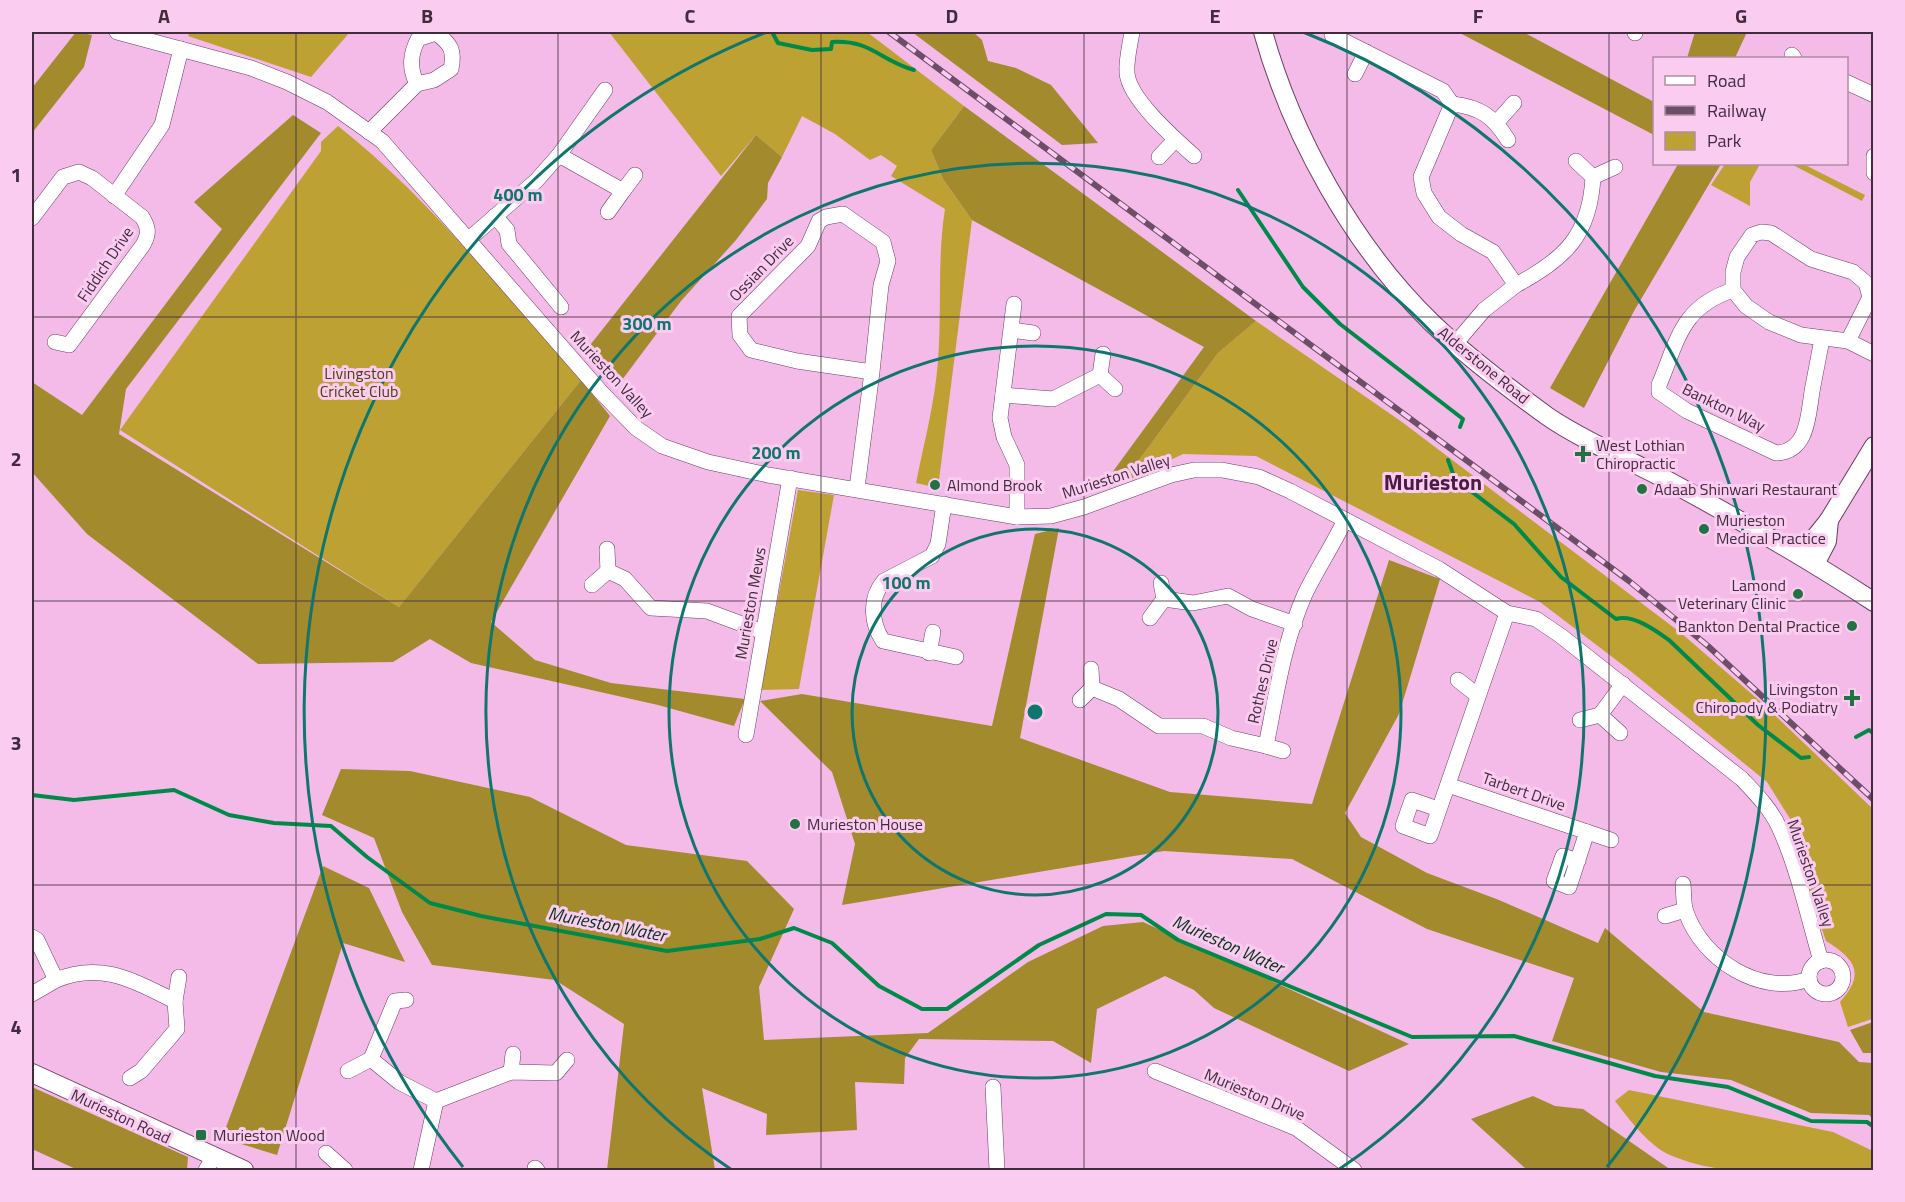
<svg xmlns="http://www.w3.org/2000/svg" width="1905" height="1202" viewBox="0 0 1905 1202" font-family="'Titillium Web',sans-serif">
<rect width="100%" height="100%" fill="#f4bae8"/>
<g fill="#bea133">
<polygon points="190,32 350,32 311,77 188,36"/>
<path d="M609,32H867L964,106L931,150L943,179L972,220L938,488L916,483C924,443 935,402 938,361C942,310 937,259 945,209L891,176L897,166L881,155L870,160L835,134L802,116L782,157L756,135L721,176Z"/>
<path d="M338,126C430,198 503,294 581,380L399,607L120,430L321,151V142Z"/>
<polygon points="1725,164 1760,164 1750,182 1750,206 1711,185"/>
<polygon points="1791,164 1803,164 1865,195 1862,201"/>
<path d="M1256,321L1402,422L1681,633L1761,702L1873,809L1872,1019L1848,1027L1840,1002C1866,973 1855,959 1826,941L1794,845L1804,847L1802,838L1767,782L1628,669L1540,602L1256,456L1183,454L1122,483L1218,353Z"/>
<polygon points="798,490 834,495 799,689 761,690"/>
<path d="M1629,1090L1833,1132L1873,1151V1170C1810,1171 1729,1181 1670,1155C1650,1147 1628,1118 1615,1101Z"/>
</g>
<g fill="#a28a2d">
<polygon points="76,32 92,35 84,67 32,133 32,88"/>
<polygon points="912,32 973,32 982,40 988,61 1016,68 1051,85 1098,143 1062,145"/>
<polygon points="1458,32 1523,32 1654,102 1654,135"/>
<polygon points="1695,32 1747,32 1735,58 1687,58"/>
<polygon points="964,106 1256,321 1218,353 1122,483 1106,481 1204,347 972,220 943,179 931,150"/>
<polygon points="293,115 321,133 126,389 119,434 399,607 581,380 610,416 491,622 535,660 611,683 745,699 734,726 658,705 471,663 430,639 393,662 258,664 87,534 32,472 32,382 82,415 222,229 194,202"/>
<polygon points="756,135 782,157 768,183 767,199 736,240 681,301 619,384 587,349"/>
<polygon points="1678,164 1721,164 1634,311 1584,408 1550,388"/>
<polygon points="1059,528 1020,738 1170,792 1312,804 1389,560 1440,579 1399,714 1345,813 1361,837 1427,873 1499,900 1598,943 1605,928 1704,1012 1839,1042 1859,1062 1873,1063 1873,1119 1869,1115 1811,1113 1731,1080 1661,1072 1552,1041 1574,978 1427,929 1292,859 1164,851 842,905 855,844 832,772 760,701 802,694 992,726 1035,534"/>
<polygon points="341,769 410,771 530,797 626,845 747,861 794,909 759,987 764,1040 928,1033 1028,962 1103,926 1143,922 1409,1044 1349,1071 1214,1008 1194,990 1165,976 1097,1009 1091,1063 1053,1041 919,1039 905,1058 904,1084 855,1082 857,1130 766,1135 767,1114 702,1088 715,1170 607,1170 624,1024 555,980 432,965 402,912 374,838 322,815"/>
<polygon points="323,866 369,888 405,962 343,943 277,1155 222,1138"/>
<polygon points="1873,1022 1873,1053 1863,1053 1850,1030"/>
<polygon points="32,1087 188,1157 187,1170 78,1170 32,1149"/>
<polygon points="1533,1096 1555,1106 1583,1109 1671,1170 1527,1170 1471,1119"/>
</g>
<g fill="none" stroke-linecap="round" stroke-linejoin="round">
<g stroke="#008a4a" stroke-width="4">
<path d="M772,32L778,43L812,50L831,49L832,42C872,40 879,60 914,70"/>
<polyline points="1238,190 1303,287 1340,324 1463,419 1460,427"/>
<path d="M1448,460L1455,479L1514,524L1561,577L1616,619C1633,614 1655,630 1669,640L1758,725L1801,758L1809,757"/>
<polyline points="1856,737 1869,730 1874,734"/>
<polyline points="32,795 74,800 174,790 229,815 274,823 331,826 367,857 430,903 481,916 667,951 760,939 794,928 832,943 879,986 922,1009 947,1009 1039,945 1106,914 1141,915 1178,940 1412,1037 1514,1036 1655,1076 1728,1087 1811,1121 1867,1122 1874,1127"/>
</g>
<defs>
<g id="minor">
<path d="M117,32L251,68L287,82L327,102L382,141L601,392L636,428L662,446L708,462L768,475L1017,517L1051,516L1084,507L1171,475L1194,470H1222L1259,477L1290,491L1439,569L1507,613L1536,619L1561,636L1742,779C1756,794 1770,808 1779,827C1798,868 1808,917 1821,961"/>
<path d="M1132,32C1130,45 1126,60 1127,73C1129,99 1175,139 1194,156"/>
<polyline points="1635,33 1635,32"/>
<polyline points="1332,35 1443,91 1452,104 1421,177 1424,193 1439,217 1461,234 1493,252 1516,285 1484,310 1455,344"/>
<polyline points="1792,55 1794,58"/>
<polyline points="1355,74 1366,52"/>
<polyline points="1846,82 1874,95"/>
<path d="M1452,104C1480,107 1493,116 1508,140"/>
<polyline points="1497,122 1514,103"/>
<path d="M369,132L417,84C409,68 410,55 418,39L436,33C451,44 455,51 451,69L434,80L417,84"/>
<polyline points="559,155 623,191 608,212"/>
<polyline points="1874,156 1874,173"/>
<polyline points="1159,157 1175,140"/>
<polyline points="1593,177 1615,167"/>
<polyline points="623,191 635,175"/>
<polyline points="114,196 162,125 181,49"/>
<polyline points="495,216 507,230 509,244 561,307"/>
<path d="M32,218L63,177L79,172L92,178L142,217C149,228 149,234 143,245L69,345L55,342"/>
<polyline points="469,239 536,181 559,155 605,90"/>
<path d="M1516,285C1565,259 1590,235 1593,177L1576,161"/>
<path d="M1733,290C1681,307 1678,340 1659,385V392L1687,411L1776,453C1810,452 1808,411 1813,386C1816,370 1819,355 1822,339"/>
<polyline points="1014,304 1000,418 1004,437 1017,465 1017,517"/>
<polyline points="1012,330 1033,333"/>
<polyline points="1848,341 1870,297 1866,283 1853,272 1811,259 1771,233 1761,232 1752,235 1737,257 1733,272 1733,290 1746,306 1769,322 1801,335 1848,341 1874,354"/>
<polyline points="1100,375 1115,389"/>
<polyline points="1003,395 1053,399 1100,375 1103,354"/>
<polyline points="857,488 872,372 797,361 751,350 740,335 739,316 808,246 819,221 826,217 843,214 883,242 888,261 881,285 872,372"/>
<path d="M944,504L938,544L932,556L884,581C869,598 871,623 883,641L956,657"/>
<polyline points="607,549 608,571"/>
<polyline points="1161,583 1164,599"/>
<polyline points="592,585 608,571 625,579 651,608 707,611 763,632"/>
<polyline points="1150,618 1164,599 1193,603 1228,596 1252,609 1295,624"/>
<polyline points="929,653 933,632"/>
<polyline points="1091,669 1092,688"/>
<polyline points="1458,680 1477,695"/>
<path d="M1080,700L1092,688L1119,699L1159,726H1203L1231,738L1266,746C1276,696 1284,641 1305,594C1317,569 1333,545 1345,520"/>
<polyline points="1580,720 1600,715"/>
<polyline points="1620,733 1600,715 1623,684"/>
<polyline points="746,735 790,478"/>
<polyline points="1266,746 1283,751"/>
<polyline points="1448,785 1611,840"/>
<polyline points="1438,809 1412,800 1403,826 1430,836 1507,613"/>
<polyline points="1578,861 1563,856 1554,881 1569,887 1587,832"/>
<path d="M1683,884C1684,893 1683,904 1686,912C1702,959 1760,997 1809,979"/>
<polyline points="1665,916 1685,910"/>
<polyline points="32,937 37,940 56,980 32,994"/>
<circle cx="1826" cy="977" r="17"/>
<path d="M56,980C102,961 133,981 175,1001L179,977"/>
<polyline points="371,1059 395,1001 406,1000"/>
<polyline points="348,1071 371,1059 399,1082 436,1101 511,1072 556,1073 567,1060"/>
<polyline points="1155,1071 1296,1128 1354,1170"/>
<polyline points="511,1072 513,1054"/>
<polyline points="130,1078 141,1071 177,1029 175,1001"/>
<polyline points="993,1087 997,1170"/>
<polyline points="326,1153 345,1170"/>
<polyline points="535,1168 537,1170"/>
<polyline points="206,1170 213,1158"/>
<polyline points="421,1170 436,1101"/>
</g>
<g id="tertiary">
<path d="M1263,32C1292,136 1353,246 1431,322C1466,356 1507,387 1547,416C1580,439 1627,459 1663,478C1735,517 1805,557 1874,602"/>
<polyline points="1801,555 1829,520 1874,446"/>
<polyline points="1815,564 1827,541 1829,520"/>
<polyline points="32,1073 244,1170"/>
</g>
</defs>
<use href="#minor" stroke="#6e3d65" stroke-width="16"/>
<use href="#tertiary" stroke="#6e3d65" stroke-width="20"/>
<use href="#minor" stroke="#fff" stroke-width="15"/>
<use href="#tertiary" stroke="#fff" stroke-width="18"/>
<defs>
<polyline id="rail" points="889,32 1629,581 1708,646 1874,800"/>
</defs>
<use href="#rail" stroke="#6d4e67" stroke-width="6"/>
<use href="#rail" stroke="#faccf0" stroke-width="4" stroke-dasharray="11" stroke-linecap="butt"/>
</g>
<path fill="none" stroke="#412b3d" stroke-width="1.5" stroke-opacity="0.55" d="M296,32V1170M558,32V1170M821,32V1170M1084,32V1170M1347,32V1170M1609,32V1170M32,317H1874M32,601H1874M32,885H1874"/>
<g fill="none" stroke="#0f766e" stroke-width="3">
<circle cx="1035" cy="712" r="183"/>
<circle cx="1035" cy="712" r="366"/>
<path d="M732 1170A549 549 0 1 1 1338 1170"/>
<path d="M463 1167A731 731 0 0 1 767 32M1303 32A731 731 0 0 1 1607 1167"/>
</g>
<g fill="#207243" stroke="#faccf0" stroke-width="2">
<path d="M1580 445h6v6h6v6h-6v6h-6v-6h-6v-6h6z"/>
<circle cx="935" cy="485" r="6"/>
<circle cx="1642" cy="489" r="6"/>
<circle cx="1704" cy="529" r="6"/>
<circle cx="1798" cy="594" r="6"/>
<circle cx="1852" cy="626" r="6"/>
<path d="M1849 689h6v6h6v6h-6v6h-6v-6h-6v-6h6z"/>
<circle cx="795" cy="824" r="6"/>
<rect x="195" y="1129" width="12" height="12" rx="3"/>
</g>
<g text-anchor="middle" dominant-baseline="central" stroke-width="6" stroke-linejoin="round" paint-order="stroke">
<g font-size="16" fill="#412b3d" stroke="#faccf0">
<text transform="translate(105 264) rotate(-56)">Fiddich Drive</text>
<text transform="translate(761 268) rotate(-46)">Ossian Drive</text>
<text transform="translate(1484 365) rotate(39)">Alderstone Road</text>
<text transform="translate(612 374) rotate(47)">Murieston Valley</text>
<text transform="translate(1724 407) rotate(26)">Bankton Way</text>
<text transform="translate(1116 476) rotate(-18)">Murieston Valley</text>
<text transform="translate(750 603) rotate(-80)">Murieston Mews</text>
<text transform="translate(1262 681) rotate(-77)">Rothes Drive</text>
<text transform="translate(1524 791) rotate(19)">Tarbert Drive</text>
<text transform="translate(1811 873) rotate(71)">Murieston Valley</text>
<text transform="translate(1255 1094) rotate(23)">Murieston Drive</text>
<text transform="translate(121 1116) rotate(25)">Murieston Road</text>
</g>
<g font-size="16" fill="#4d400e" stroke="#faccf0">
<text x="359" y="373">Livingston<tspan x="359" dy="18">Cricket Club</tspan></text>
</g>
<g font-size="16" fill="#412b3d" stroke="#faccf0" text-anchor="start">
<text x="1596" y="445">West Lothian<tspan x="1596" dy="18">Chiropractic</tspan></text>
<text x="947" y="485">Almond Brook</text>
<text x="1654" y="489">Adaab Shinwari Restaurant</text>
<text x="1716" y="520">Murieston<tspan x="1716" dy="18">Medical Practice</tspan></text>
<text x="1786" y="585" text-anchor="end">Lamond<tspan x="1786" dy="18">Veterinary Clinic</tspan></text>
<text x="1840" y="626" text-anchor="end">Bankton Dental Practice</text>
<text x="1838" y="689" text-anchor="end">Livingston<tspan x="1838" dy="18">Chiropody &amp; Podiatry</tspan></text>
<text x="807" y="824">Murieston House</text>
<text x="213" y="1135">Murieston Wood</text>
</g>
<g font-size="18" font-style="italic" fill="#033319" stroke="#faccf0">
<text transform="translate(607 924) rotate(11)">Murieston Water</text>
<text transform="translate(1228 944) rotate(24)">Murieston Water</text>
</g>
<g font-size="22" font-weight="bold" fill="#4a1c43" stroke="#faccf0">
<text x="1433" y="482">Murieston</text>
</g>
</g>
<circle cx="1035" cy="712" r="9" fill="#0f766e" stroke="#faccf0" stroke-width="3"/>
<g font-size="18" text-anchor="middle" font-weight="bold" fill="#0f766e" stroke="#faccf0" stroke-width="6" stroke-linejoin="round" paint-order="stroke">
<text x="518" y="201">400 m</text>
<text x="647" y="330">300 m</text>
<text x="776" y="459">200 m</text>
<text x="906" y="589">100 m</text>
</g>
<rect width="1905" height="1202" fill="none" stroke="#faccf0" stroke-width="66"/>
<rect x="1653" y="57" width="195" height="108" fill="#faccf0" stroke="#b08ca8" stroke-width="1.5"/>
<rect x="1665" y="76" width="30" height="9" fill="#ffffff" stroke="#b08ca8" stroke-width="1.5"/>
<text x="1707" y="87" font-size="18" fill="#412b3d">Road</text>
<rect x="1665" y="106" width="30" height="9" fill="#6d4e67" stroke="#b08ca8" stroke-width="1.5"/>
<text x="1707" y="117" font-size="18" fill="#412b3d">Railway</text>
<rect x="1665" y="132" width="30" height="18" fill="#bea133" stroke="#b08ca8" stroke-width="1.5"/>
<text x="1707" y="147" font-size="18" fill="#412b3d">Park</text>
<rect x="33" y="33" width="1839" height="1136" fill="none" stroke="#412b3d" stroke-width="2"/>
<g font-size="20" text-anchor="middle" font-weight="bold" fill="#412b3d">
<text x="164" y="23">A</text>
<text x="427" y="23">B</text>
<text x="690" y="23">C</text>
<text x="952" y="23">D</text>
<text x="1215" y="23">E</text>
<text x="1478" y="23">F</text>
<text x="1741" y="23">G</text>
<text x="16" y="182">1</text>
<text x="16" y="466">2</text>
<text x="16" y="750">3</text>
<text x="16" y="1034">4</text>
</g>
</svg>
